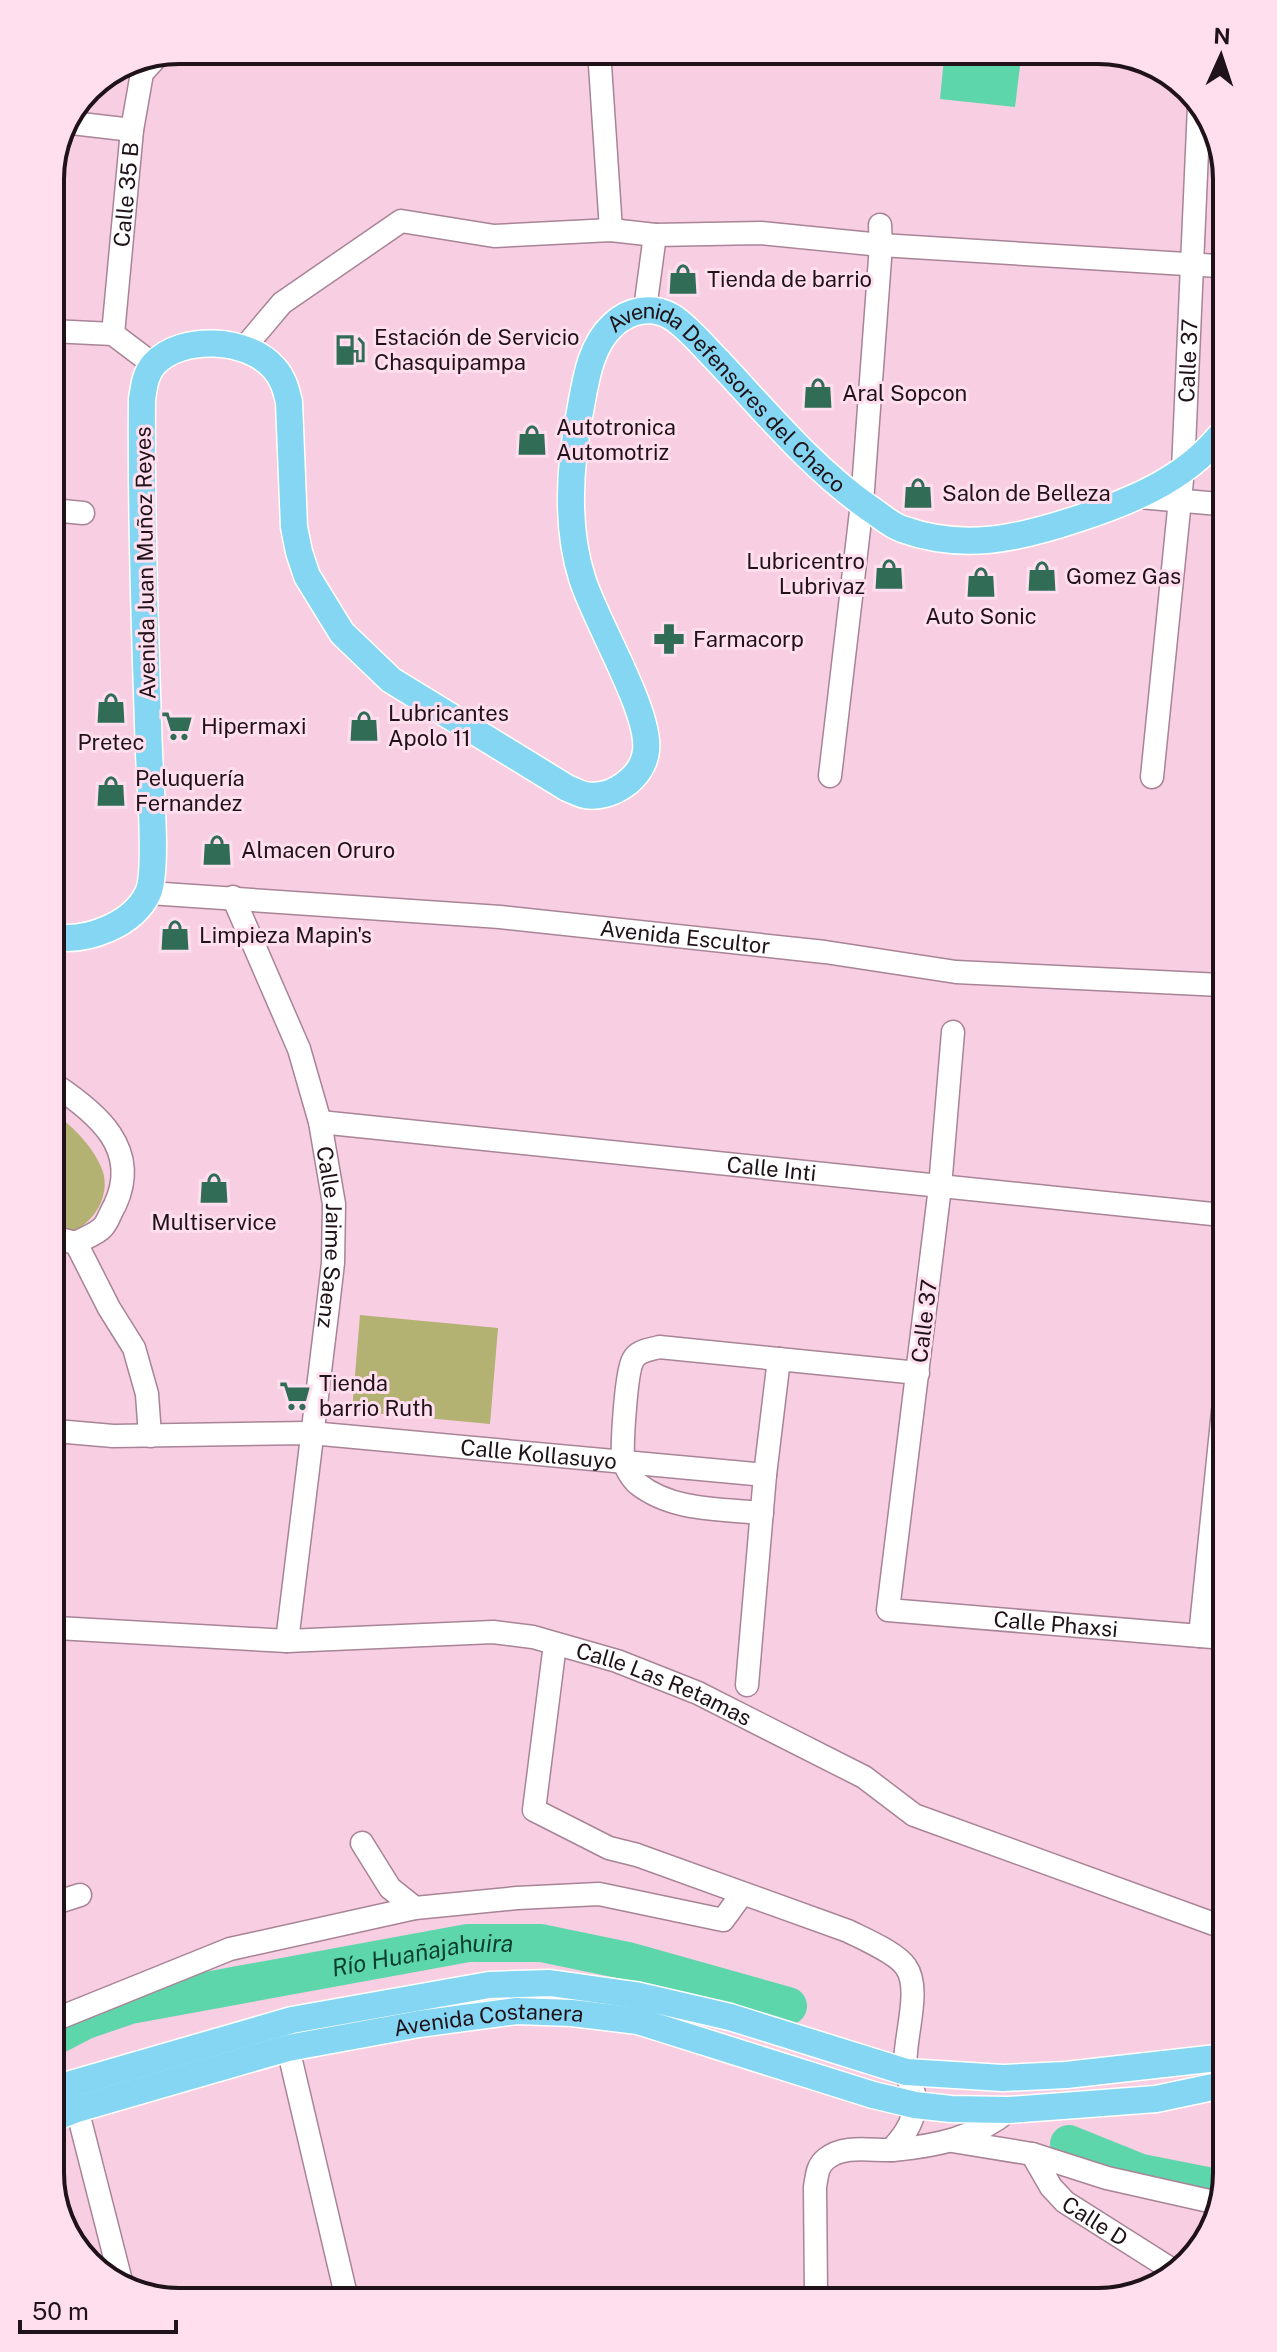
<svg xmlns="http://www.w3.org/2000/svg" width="1277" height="2352" viewBox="0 0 1277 2352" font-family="'Public Sans',sans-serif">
<rect width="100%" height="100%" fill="#f7cee2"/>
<g fill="#b3b272">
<path d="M55,1113C74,1128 95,1148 103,1172C110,1195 95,1221 74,1231C69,1233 61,1233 55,1234Z"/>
<polygon points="360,1315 498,1328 490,1424 352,1411"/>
</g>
<polygon fill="#5ed6ab" points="944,58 1020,66 1015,107 940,99"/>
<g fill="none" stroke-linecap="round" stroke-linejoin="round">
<g stroke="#5ed6ab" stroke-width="38">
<path id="s1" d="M59,2034L86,2020L130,2005L468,1943H541L628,1961L788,2006"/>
<polyline points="1069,2144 1141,2173 1222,2189"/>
</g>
<defs>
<g id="minor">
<polyline points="599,50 611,230"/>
<polyline points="72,123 132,130"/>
<polyline points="645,309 655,235"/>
<polyline points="51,331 113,334 154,365"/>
<path id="s2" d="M113,334L132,130L142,73L153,61"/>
<polyline points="244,348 282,303 401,221 494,236 611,230 655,235 761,233 881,245 1218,266"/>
<polyline points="1139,497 1219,504"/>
<polyline points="52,510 83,513"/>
<polyline points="830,776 862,503 881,245 880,225"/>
<path id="s3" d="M1152,777L1183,470L1199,106"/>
<path id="s4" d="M149,893L500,917L825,952L956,972L1221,985"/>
<path id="s5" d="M233,897L299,1049L320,1122L334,1204L333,1263L328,1306L287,1641"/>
<path id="s6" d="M953,1032L940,1187L888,1610L1224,1638"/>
<path d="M55,1085C97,1113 141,1149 115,1205C111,1211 108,1222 103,1227C97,1234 84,1238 76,1243L55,1238"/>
<path id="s7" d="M320,1122L1222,1215"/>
<polyline points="76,1243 109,1308 134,1348 147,1394 150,1436"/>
<path id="s8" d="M56,1431L113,1436L311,1433L765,1475"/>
<path d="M762,1513C720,1509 672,1511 638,1484C632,1479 624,1466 623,1458C622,1442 626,1372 633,1360C638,1350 650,1350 659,1347L918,1373"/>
<path id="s9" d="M57,1628L287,1641L493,1632L533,1637L617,1661L698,1693L864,1777L914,1815L1225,1928"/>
<polyline points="1200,1636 1223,1411"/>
<path d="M555,1644L534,1810L609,1848L637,1855L848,1931C864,1939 897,1953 906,1967C923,1991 901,2045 906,2072C909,2085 917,2092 915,2107C912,2125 903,2137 891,2150"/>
<polyline points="747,1685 765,1475 779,1359"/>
<polyline points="362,1843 390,1888 415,1908"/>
<polyline points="1226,1894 1226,1953"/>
<polyline points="58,1902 80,1895"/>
<polyline points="59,2018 230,1949 415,1908 517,1898 599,1894 723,1920 742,1894"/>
<polyline points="288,2048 346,2295"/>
<polyline points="73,2093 122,2285"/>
<polyline points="952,2141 1032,2154 1107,2178 1218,2203"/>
<path id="s10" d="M1032,2154L1051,2187L1065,2202L1174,2271"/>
<path d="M816,2295L815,2187C817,2176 817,2166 826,2159C844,2144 872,2151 893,2150C936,2146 976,2138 1009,2110"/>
</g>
<g id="major">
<path id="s11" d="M54,937C87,942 133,925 148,893C158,872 150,781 149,753C145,636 141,517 142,399C144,387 145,374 154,364C182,334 248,338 274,368C283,378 286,389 289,402L294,527L299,552L307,576L342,633L391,680L567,788C573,790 579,794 585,795C611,800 643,778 646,751C651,712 595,621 582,578C565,524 570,461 581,406C586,378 591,345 613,325C629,310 652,305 672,317C689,328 704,347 718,361C766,412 812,468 869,508C880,515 890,525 902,529C963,551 1017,539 1077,519C1129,502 1182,481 1219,437"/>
<polyline points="59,2090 71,2084 292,2020 489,1985 550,1983 635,1995 730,2017 906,2072 1003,2078 1066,2075 1226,2057"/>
<path id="s12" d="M59,2116L77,2109L288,2048L419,2024L517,2011L572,2013L638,2021L873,2095L915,2105L951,2109L1009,2110L1156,2099L1227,2084"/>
</g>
</defs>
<use href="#minor" stroke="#a88496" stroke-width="25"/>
<use href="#major" stroke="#fff" stroke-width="29"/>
<use href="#minor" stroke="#fff" stroke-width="22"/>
<use href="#major" stroke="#85d6f2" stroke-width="26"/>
</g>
<defs>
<symbol id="shop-bare" viewBox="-9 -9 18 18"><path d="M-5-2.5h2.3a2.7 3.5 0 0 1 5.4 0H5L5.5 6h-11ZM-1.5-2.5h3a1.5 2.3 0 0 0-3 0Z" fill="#316c57" stroke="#ffdeee" stroke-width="2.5" paint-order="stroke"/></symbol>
<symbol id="fuel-bare" viewBox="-9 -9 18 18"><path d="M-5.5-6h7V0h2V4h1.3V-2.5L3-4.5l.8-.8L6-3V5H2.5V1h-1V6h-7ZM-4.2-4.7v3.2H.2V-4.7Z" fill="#316c57" stroke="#ffdeee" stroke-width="2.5" paint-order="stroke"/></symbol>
<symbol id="pharmacy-bare" viewBox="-9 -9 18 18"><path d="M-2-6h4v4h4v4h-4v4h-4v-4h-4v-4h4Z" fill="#316c57" stroke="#ffdeee" stroke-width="2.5" paint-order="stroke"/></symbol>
<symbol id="supermarket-bare" viewBox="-9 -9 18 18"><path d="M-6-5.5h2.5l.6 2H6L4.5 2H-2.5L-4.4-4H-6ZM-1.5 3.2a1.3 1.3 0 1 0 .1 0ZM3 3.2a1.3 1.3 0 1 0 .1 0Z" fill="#316c57" stroke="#ffdeee" stroke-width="2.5" paint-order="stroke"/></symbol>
</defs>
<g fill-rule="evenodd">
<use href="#shop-bare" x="661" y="257" width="44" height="44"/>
<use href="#fuel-bare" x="328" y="328" width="44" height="44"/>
<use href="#shop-bare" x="796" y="371" width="44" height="44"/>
<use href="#shop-bare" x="510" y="418" width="44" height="44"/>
<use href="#shop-bare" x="896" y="471" width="44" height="44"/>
<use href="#shop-bare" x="867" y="552" width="44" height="44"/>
<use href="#shop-bare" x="1020" y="554" width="44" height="44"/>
<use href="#shop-bare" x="959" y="560" width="44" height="44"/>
<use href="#pharmacy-bare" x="647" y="617" width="44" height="44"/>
<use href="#shop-bare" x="89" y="686" width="44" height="44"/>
<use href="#supermarket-bare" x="155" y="704" width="44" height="44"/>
<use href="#shop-bare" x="342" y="704" width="44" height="44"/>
<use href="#shop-bare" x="89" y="769" width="44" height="44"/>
<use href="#shop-bare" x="195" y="828" width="44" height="44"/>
<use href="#shop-bare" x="153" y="913" width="44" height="44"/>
<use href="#shop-bare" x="192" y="1166" width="44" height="44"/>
<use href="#supermarket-bare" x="273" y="1374" width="44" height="44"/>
</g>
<g text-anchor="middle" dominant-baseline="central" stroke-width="6" stroke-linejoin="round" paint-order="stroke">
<g font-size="22" fill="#201219" stroke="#ffdeee">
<text stroke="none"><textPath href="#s2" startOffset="140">Calle 35 B</textPath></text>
<text stroke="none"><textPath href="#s3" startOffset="418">Calle 37</textPath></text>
<text stroke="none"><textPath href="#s11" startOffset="2030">Avenida Defensores del Chaco</textPath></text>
<text transform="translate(145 563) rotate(-91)">Avenida Juan Muñoz Reyes</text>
<text stroke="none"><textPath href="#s4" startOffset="538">Avenida Escultor</textPath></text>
<text stroke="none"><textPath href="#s7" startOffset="454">Calle Inti</textPath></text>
<text stroke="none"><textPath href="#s5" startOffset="358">Calle Jaime Saenz</textPath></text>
<text transform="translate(924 1321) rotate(-83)">Calle 37</text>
<text stroke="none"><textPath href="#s8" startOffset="484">Calle Kollasuyo</textPath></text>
<text stroke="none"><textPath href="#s6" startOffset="750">Calle Phaxsi</textPath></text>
<text stroke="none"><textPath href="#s9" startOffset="616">Calle Las Retamas</textPath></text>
<text stroke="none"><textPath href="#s12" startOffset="442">Avenida Costanera</textPath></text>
<text stroke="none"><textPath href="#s10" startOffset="94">Calle D</textPath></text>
</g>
<g font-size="22" fill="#201219" stroke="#ffdeee" text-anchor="start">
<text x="707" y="279">Tienda de barrio</text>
<text x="374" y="337">Estación de Servicio<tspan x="374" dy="25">Chasquipampa</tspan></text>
<text x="842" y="393">Aral Sopcon</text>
<text x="556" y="427">Autotronica<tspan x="556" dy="25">Automotriz</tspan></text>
<text x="942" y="493">Salon de Belleza</text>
<text x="865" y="561" text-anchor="end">Lubricentro<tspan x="865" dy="25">Lubrivaz</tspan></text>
<text x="1066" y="576">Gomez Gas</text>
<text x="981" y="616" text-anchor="middle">Auto Sonic</text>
<text x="693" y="639">Farmacorp</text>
<text x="388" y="713">Lubricantes<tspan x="388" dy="25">Apolo 11</tspan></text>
<text x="201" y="726">Hipermaxi</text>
<text x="111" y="742" text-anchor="middle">Pretec</text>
<text x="135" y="778">Peluquería<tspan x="135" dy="25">Fernandez</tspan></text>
<text x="241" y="850">Almacen Oruro</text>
<text x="199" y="935">Limpieza Mapin's</text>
<text x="214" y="1222" text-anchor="middle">Multiservice</text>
<text x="319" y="1383">Tienda<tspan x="319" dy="25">barrio Ruth</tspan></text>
</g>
<g font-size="24" font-style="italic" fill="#0a3f2f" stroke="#ffdeee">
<text stroke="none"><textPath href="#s1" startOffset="374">Río Huañajahuira</textPath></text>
</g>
</g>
<path d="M0 0H1277V2352H0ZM179 64H1098A115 115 0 0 1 1213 179V2173A115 115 0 0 1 1098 2288H179A115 115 0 0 1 64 2173V179A115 115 0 0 1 179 64Z" fill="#ffdeee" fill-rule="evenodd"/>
<path fill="none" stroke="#201219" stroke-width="4" d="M179 64H1098A115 115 0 0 1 1213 179V2173A115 115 0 0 1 1098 2288H179A115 115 0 0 1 64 2173V179A115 115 0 0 1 179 64Z"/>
<g transform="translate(1221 56) rotate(3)" stroke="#ffdeee" stroke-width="6" paint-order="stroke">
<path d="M0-6L14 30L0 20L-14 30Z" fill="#201219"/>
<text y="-12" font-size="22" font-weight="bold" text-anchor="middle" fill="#201219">N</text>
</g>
<path d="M20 2320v12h156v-12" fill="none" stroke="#201219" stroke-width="4"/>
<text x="32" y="2320" font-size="24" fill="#201219" stroke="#ffdeee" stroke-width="6" paint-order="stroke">50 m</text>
</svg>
